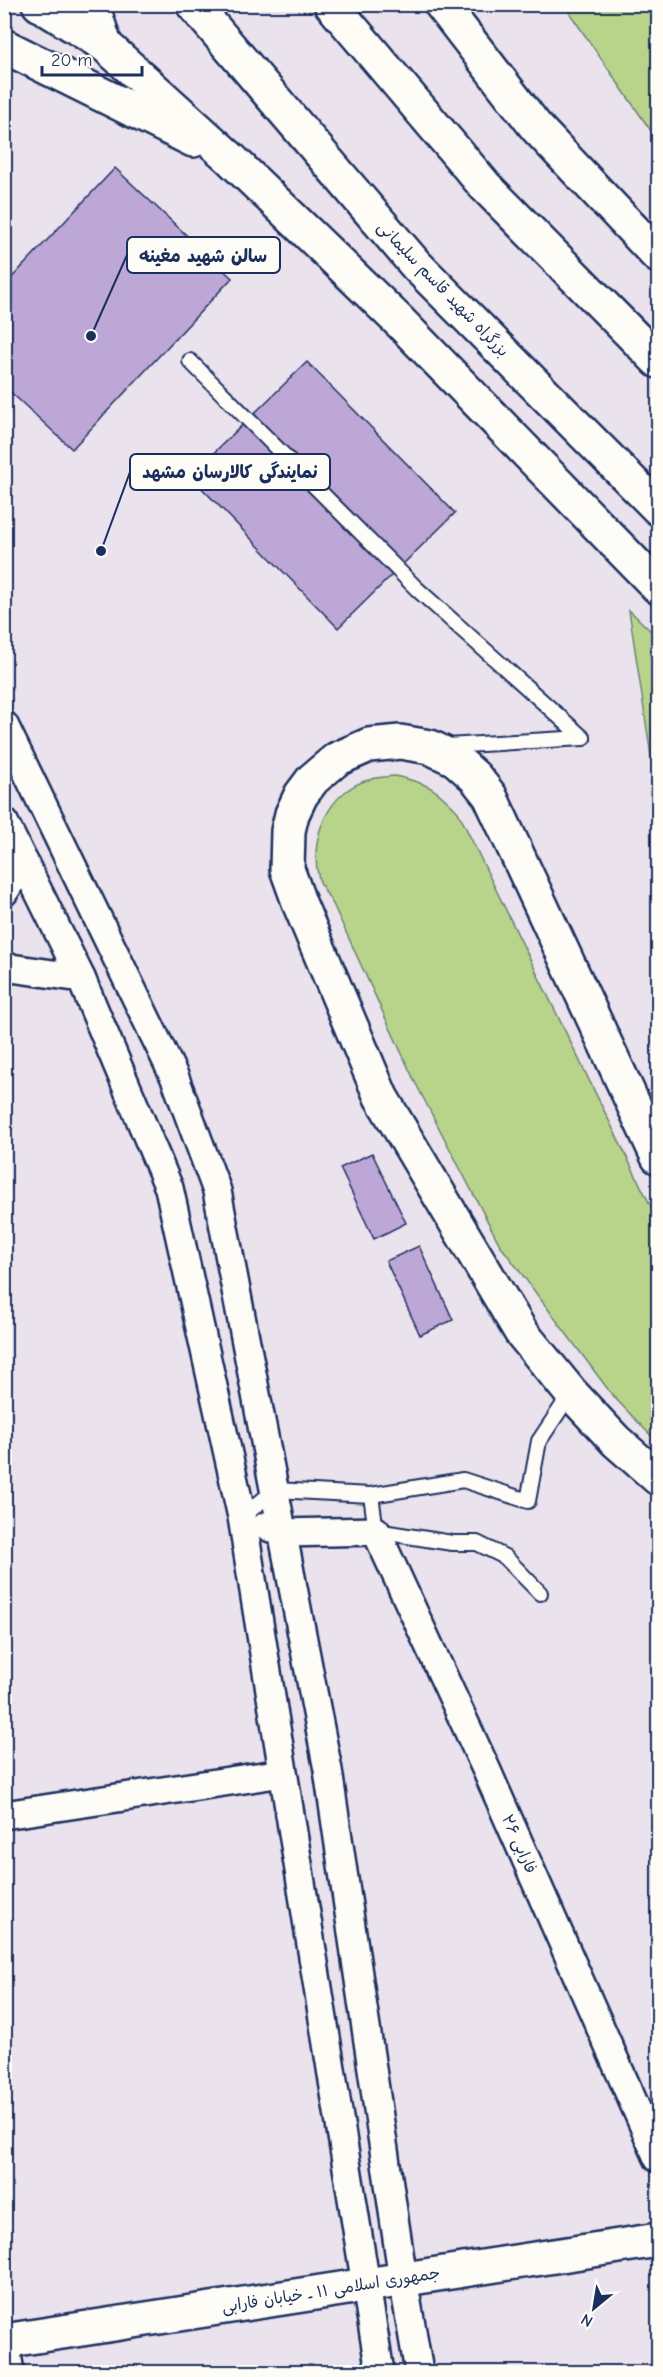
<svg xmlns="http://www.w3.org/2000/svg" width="663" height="2377" viewBox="0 0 663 2377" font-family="'Comic Neue','Playpen Sans Arabic',sans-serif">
<rect width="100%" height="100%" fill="#eae2ed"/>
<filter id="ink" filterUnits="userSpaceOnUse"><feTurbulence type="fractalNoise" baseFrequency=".0167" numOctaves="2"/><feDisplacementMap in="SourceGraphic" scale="12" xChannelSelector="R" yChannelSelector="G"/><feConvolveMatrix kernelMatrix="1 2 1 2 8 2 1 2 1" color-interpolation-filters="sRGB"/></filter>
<g filter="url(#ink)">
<g fill="#b8d48b" stroke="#6a8274" stroke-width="1.5">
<polygon points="564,5 658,5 658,141"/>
<polygon points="629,610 658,638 658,802"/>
<path d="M395,776C427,783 436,788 458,812L658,1221V1443L613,1396L500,1245L414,1080L333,904C328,896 322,888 319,879C308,839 328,789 372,779C379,777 387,777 395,776Z"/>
</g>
<g fill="#bda7d6" stroke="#1b2f5e" stroke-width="1.5">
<polygon points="115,168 232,278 72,449 4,386 4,286"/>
<polygon points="307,362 455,513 338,628 190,476"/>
<polygon points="372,1153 406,1223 374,1239 340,1168"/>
<polygon points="419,1246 453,1320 420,1335 386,1261"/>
</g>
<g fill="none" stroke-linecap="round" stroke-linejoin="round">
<defs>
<g id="service">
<polyline points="190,361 417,589 583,738"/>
<polyline points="447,746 583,738"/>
<polyline points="371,1495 376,1531 452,1543 477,1543 505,1557 540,1593"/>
<polyline points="242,1517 275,1490 371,1495 463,1480 528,1501 539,1441 571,1393"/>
</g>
<g id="minor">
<polyline points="4,725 175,1078 217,1191 328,1770 403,2279 419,2372"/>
<polyline points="4,822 81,978 169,1188 242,1517 380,2372"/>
<polyline points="4,892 24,862"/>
<polyline points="4,967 81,978"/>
<polyline points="266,1526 283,1533 376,1531 487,1771 658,2158"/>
<polyline points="4,1815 283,1773"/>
<polyline points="4,2336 10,2372"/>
</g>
<polyline id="tertiary" points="4,2341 658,2240"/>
<polyline id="secondary" points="658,1157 490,796 475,777 455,759 430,747 400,742 369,745 337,759 313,779 301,795 292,814 288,831 287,869 300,905 381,1097 521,1332 571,1393 616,1441 658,1478"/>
<g id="trunk">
<polyline points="39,4 105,45 231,159 400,322 658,587"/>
<polyline points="92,4 105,45"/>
<polyline points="193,4 416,265 658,508"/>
<polyline points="331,4 485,186 658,361"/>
<polyline points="441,4 536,127 658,256"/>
<polyline points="4,46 193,140"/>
</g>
</defs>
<use href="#service" stroke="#1b2f5e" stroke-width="18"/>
<use href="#minor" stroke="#1b2f5e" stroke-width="32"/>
<use href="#tertiary" stroke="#1b2f5e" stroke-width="38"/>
<use href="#secondary" stroke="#1b2f5e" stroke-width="38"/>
<use href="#trunk" stroke="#1b2f5e" stroke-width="38"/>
<use href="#service" stroke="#fdfcf7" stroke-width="14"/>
<use href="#minor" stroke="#fdfcf7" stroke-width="27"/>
<use href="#tertiary" stroke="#fdfcf7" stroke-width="33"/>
<use href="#secondary" stroke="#fdfcf7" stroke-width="33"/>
<use href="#trunk" stroke="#fdfcf7" stroke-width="33"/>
</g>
</g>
<g text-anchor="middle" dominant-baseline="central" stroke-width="5" stroke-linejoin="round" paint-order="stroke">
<g font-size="16" fill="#1b2f5e" stroke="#fdfcf7">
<text transform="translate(443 289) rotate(46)">بزرگراه شهید قاسم سلیمانی</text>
<text transform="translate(519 1844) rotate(66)">فارابی ۲۶</text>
<text transform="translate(331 2290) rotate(-9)">جمهوری اسلامی ۱۱ ـ خیابان فارابی</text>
</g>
</g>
<path fill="none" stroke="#1b2f5e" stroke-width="2" d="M91 336L127 255M101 551L130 472"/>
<g fill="#1b2f5e" stroke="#fdfcf7" stroke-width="2">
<circle cx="91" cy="336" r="6"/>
<circle cx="101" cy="551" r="6"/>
</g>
<g fill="#fdfcf7" stroke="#1b2f5e" stroke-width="2">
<rect x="127" y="237" width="153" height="36" rx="6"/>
<rect x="130" y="454" width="200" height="36" rx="6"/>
</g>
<g font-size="18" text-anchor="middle" font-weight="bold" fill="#1b2f5e">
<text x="203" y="262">سالن شهید مغینه</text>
<text x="230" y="478">نمایندگی کالارسان مشهد</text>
</g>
<rect width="663" height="2377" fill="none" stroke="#fdfcf7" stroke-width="24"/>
<rect x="12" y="12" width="639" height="2353" fill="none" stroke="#1b2f5e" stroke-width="2" filter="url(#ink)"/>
<g transform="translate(594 2308) rotate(210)" stroke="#fdfcf7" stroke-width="4.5" paint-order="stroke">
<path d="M0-4.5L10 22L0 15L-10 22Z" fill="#1b2f5e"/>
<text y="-9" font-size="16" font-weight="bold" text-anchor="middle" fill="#1b2f5e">N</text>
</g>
<path d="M42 66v9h100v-9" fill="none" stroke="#1b2f5e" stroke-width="3"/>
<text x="51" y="66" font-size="18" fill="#1b2f5e" stroke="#fdfcf7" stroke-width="4.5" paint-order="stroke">20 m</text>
</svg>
